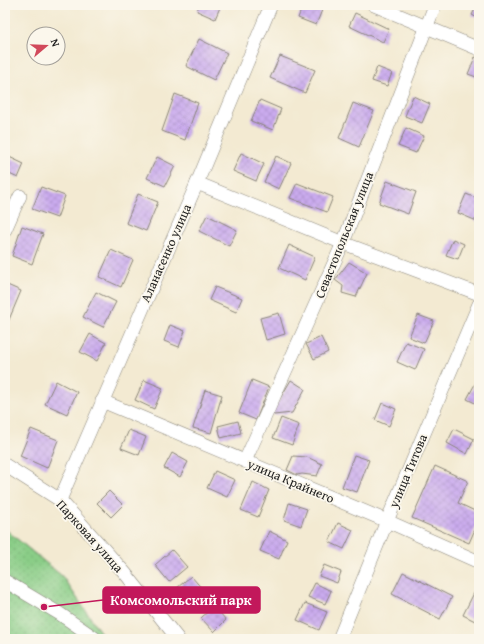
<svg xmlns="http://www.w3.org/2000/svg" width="484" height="644" viewBox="0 0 484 644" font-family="'Gentium Book Plus',serif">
<defs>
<pattern id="grass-dots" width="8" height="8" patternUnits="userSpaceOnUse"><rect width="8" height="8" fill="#8acd87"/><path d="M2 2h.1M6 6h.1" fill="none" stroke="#76af74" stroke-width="1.8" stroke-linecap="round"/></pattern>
<pattern id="building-cross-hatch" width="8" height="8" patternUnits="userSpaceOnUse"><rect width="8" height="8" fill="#caabee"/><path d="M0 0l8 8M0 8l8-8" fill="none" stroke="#ad93cc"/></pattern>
</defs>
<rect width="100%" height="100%" fill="#fbf7ec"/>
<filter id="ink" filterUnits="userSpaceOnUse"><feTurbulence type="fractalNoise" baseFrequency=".025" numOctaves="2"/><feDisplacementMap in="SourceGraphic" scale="8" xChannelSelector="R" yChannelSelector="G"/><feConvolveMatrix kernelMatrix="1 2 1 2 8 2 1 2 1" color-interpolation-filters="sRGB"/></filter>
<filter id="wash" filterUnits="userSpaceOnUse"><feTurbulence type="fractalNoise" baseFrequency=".012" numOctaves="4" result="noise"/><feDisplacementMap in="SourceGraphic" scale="16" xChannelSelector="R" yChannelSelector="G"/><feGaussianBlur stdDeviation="0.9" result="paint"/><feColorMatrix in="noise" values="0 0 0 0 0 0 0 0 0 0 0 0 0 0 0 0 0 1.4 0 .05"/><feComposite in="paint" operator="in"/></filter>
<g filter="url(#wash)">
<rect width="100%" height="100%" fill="#f3ead2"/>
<polygon fill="url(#grass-dots)" stroke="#537452" points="5,529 62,576 105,639 5,639"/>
<g id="blocks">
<g fill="url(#building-cross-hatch)">
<polygon points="199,5 221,5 215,19 197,11"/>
<polygon points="303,5 324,5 316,25 298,18"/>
<polygon points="477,5 479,5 479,19 472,15"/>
<polygon points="355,13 389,29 383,42 349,26"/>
<polygon points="199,39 227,53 214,80 186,66"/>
<polygon points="280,56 315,70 305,93 270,78"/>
<polygon points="475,57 479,59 479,78 468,74"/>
<polygon points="377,67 392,73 387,86 372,81"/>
<polygon points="175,94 198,103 185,140 162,131"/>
<polygon points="413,96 430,104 422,123 405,116"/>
<polygon points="260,100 281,109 273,130 251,121"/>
<polygon points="353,103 374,111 359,147 339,138"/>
<polygon points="406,128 424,136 416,153 398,146"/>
<polygon points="241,153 264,164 256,181 233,171"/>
<polygon points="5,155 24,164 18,178 5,172"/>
<polygon points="276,156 291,163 279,189 264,182"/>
<polygon points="157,157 175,166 165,186 147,178"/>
<polygon points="387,181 416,192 408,214 379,203"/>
<polygon points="297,183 333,197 327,212 290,198"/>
<polygon points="41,187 65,196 57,218 32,209"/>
<polygon points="138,194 158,202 146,231 126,223"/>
<polygon points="466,194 479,199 479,222 458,213"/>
<polygon points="207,215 237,230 229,246 199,231"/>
<polygon points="22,226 43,234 32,264 12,256"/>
<polygon points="453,239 464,244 458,259 446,255"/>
<polygon points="289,245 315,257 305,280 279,268"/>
<polygon points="111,250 133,260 121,287 99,277"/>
<polygon points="349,262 367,273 356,297 342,293 343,286 335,280"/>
<polygon points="5,284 21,291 8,322 5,320"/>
<polygon points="215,287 242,298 236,312 209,300"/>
<polygon points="96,292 116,302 103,327 83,317"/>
<polygon points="279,313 285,334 266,340 260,318"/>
<polygon points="418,315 434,321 424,343 409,337"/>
<polygon points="170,325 185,331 179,347 164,341"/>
<polygon points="90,334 106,343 97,361 80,352"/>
<polygon points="321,337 328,352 314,359 306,344"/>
<polygon points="406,342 424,349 415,370 397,362"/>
<polygon points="144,380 163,388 154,409 135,400"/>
<polygon points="252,380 269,387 256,420 239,413"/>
<polygon points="291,380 305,389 292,413 274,415 272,412"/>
<polygon points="56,381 77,392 67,414 45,404"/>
<polygon points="475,384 479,386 479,401 477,404 467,399"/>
<polygon points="205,390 222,395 211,433 193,428"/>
<polygon points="382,403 396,409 389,426 375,420"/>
<polygon points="281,418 299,425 292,445 273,438"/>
<polygon points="238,421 241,433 221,438 218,426"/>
<polygon points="31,429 58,440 47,468 20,456"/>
<polygon points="454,429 474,439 467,454 447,443"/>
<polygon points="129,430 146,437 139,455 121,448"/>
<polygon points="172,453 188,462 180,477 164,468"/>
<polygon points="354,455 369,460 357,492 342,487"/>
<polygon points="293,456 307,457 322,464 317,476 302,474 297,475 287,470"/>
<polygon points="435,466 468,481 458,503 479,513 479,520 469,543 412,518"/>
<polygon points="215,471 235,480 227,497 207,488"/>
<polygon points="253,482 269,490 258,517 241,510"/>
<polygon points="109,491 123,505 111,517 97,503"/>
<polygon points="289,503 307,509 301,526 284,520"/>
<polygon points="338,523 353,530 344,549 329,542"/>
<polygon points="269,531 287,540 279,559 260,551"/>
<polygon points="172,550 187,567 169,582 155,565"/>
<polygon points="324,565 341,572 337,583 319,576"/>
<polygon points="403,572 452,597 440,619 392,594"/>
<polygon points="191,576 204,591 190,604 177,588"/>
<polygon points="315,583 331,591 325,604 308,597"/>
<polygon points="474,593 479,595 479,623 463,615"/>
<polygon points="305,603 327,612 319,630 297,620"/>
<polygon points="214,606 226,620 214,632 201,618"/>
</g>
</g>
</g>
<g filter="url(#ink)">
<use href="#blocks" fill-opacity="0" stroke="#888377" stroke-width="1"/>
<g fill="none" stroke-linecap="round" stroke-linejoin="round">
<defs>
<g id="minor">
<polyline points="374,5 479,49"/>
<polyline points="197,183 343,243 479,294"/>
<polyline points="5,230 20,196"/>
<polyline points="102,401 387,521 479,562"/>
<polyline points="245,461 343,243 435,5"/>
<polyline points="5,465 60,500 125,573 178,639"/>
<polyline points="60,500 197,183 271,5"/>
<polyline points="5,581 60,614 96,639"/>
<polyline points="339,639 387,521 479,304"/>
</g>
</defs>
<use href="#minor" stroke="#888377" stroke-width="14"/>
<use href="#minor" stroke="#fff" stroke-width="13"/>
</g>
</g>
<g text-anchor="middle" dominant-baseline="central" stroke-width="3.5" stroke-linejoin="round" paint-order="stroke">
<g font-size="13" fill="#1c1c1c" stroke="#fbf7ec">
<text transform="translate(344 235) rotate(-68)">Севастопольская улица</text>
<text transform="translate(166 253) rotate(-66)">Аланасенко улица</text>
<text transform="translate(408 471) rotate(-67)">улица Титова</text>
<text transform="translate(291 481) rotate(23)">улица Крайнего</text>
<text transform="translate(90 536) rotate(48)">Парковая улица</text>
</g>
</g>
<path fill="none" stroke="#c2185b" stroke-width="1.5" d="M44 607L103 600"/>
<circle fill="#c2185b" stroke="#fbf7ec" stroke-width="1.5" cx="44" cy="607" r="4"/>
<rect fill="#c2185b" stroke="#c2185b" stroke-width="1.5" x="103" y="587" width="157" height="26" rx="4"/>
<g font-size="14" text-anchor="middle" font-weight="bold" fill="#fff">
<text x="181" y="605">Комсомольский парк</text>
</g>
<rect width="484" height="644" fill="none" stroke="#fbf7ec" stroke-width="20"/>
<g transform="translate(46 46) rotate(71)"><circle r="19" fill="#fbf7ec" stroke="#a29f99"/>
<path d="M0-3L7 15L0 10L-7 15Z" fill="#d1495b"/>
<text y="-6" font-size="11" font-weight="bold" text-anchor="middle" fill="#1c1c1c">N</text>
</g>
</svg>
